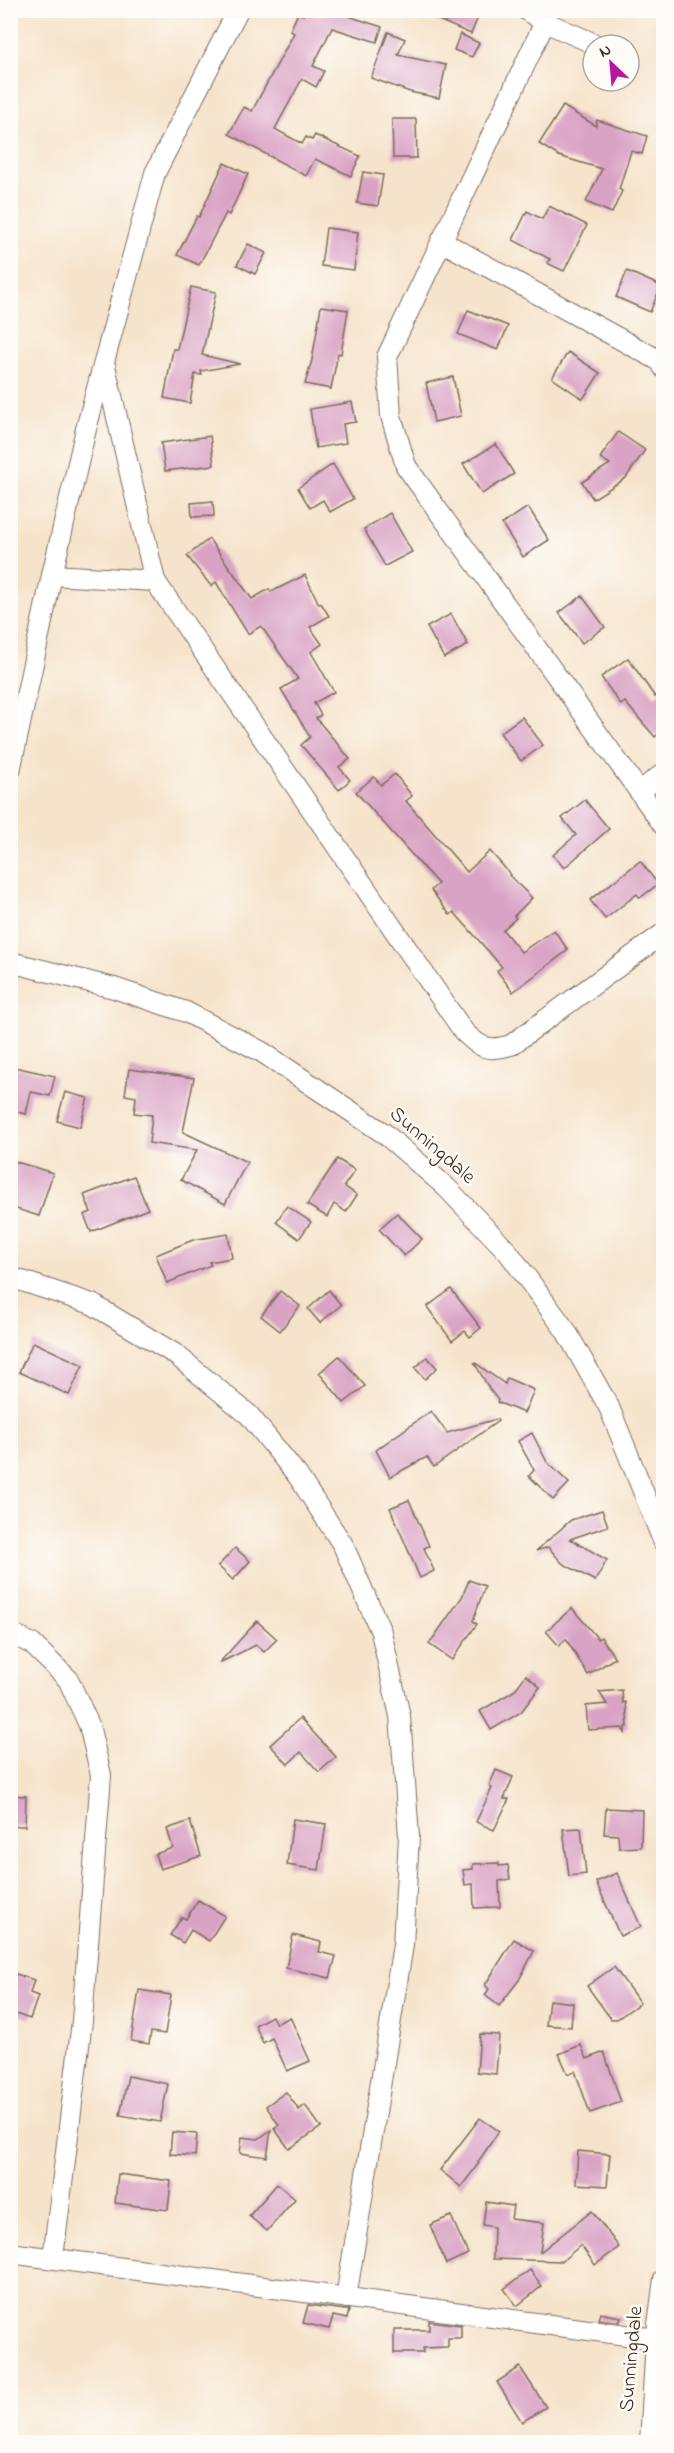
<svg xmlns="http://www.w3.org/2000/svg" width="674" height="2453" viewBox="0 0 674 2453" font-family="'Indie Flower',sans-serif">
<rect width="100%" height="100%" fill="#fdfcf7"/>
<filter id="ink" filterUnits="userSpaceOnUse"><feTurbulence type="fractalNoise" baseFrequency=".0167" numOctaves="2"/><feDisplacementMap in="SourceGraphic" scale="12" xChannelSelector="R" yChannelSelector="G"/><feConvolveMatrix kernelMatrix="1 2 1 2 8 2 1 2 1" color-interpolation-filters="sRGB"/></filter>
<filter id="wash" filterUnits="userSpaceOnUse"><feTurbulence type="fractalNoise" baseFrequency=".008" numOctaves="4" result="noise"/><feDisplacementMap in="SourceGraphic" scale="24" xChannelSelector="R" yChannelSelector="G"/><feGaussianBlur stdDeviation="1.35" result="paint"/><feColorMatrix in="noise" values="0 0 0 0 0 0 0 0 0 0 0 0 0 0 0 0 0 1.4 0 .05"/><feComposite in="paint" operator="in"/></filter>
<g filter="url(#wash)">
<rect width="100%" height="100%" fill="#f6e3cb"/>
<g id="blocks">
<g fill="#d9a3c5">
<polygon points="306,10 330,10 382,27 377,42 332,28 313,66 324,71 316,87 302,79 275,129 302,144 306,137 312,140 315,135 360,156 351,176 315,159 306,176 229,134 244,107 252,111 294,33 290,31 298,13 303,15"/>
<polygon points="415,10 468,10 479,15 471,34"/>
<polygon points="388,32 405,39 398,55 446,65 439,98 410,92 371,78"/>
<polygon points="460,34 479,43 472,57 454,50"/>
<polygon points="563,106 596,126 597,120 647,136 642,154 631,151 619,189 622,191 612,213 586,202 602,169 559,156 539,144"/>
<polygon points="392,119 416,119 417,158 393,158"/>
<polygon points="224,163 248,174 229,215 226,213 199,265 177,255 197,216 199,217"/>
<polygon points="363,172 383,175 378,206 357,203"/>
<polygon points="549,206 587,225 564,271 547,263 550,259 513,240 527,211 542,219"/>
<polygon points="326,228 358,232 354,270 321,266"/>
<polygon points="248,244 266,253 255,274 237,265"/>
<polygon points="627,271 661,286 650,312 616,297"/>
<polygon points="191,287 216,292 202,355 240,364 201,371 202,375 195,374 190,403 164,398 173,349 177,349"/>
<polygon points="321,306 348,310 341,354 338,353 331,389 305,384 312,360"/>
<polygon points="468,310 508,326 498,350 458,334"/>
<polygon points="568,352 600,373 583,399 552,378"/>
<polygon points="453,377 461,416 434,422 426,383"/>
<polygon points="352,402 356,422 343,424 346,443 316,448 310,409"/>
<polygon points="618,432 645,450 626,478 593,499 582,482 610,464 600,458"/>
<polygon points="210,436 214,465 165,471 161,443"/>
<polygon points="496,444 514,474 482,494 463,464"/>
<polygon points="333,464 353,499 330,512 323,500 310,508 298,488"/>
<polygon points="213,501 214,516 192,517 191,503"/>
<polygon points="528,507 549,540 523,557 502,524"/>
<polygon points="390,513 412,552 385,566 364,529"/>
<polygon points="209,539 252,599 269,589 271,592 305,575 319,604 321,603 329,616 310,627 322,644 311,652 334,692 314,703 321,715 316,718 350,759 339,767 350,780 339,790 301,745 310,737 281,689 298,679 261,626 248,634 216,582 211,586 187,556"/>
<polygon points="582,596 605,627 582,643 559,613"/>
<polygon points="451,614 468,645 444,658 427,627"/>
<polygon points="628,658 655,697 663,689 663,730 655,737 625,702 621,705 601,677"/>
<polygon points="522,717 543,745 521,761 500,733"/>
<polygon points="395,774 412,796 406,801 467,872 490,851 510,874 509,875 532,898 514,916 516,918 503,930 521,952 554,930 568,950 513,992 497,971 502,967 454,912 450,915 431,890 438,884 356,792 374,777 381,785"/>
<polygon points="585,800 609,829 564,868 553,855 576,835 562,818"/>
<polygon points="640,861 658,884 640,898 637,894 605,919 590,900"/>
<polygon points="10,1066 55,1076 50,1096 31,1092 26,1114 10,1110"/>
<polygon points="129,1069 194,1078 183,1132 247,1162 225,1204 181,1180 197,1150 149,1143 152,1115 134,1113 136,1097 125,1095"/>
<polygon points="65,1092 88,1098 80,1127 57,1121"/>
<polygon points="337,1159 355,1170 344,1186 357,1195 346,1212 334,1204 327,1217 307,1205"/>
<polygon points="10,1160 53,1173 39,1216 10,1207"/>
<polygon points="134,1176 148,1209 91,1232 84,1215 91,1212 84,1195"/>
<polygon points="287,1206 311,1222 299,1239 276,1222"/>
<polygon points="397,1213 422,1239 404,1256 379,1229"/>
<polygon points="228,1234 232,1258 209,1262 211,1265 167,1283 156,1255 193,1240"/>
<polygon points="451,1289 481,1328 470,1337 465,1331 452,1341 427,1307"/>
<polygon points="329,1290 341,1305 320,1323 308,1309"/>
<polygon points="280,1291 300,1306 280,1331 261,1316"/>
<polygon points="33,1342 83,1365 69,1395 19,1372"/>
<polygon points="339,1356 365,1386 344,1403 319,1373"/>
<polygon points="427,1357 437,1368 425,1379 415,1368"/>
<polygon points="474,1362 505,1384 507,1378 534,1390 524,1413 497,1402 498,1400 490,1390"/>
<polygon points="431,1411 447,1433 497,1419 498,1421 434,1467 427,1457 390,1477 376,1450"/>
<polygon points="532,1433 547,1462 569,1483 553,1500 529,1476 534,1470 518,1441"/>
<polygon points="409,1500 429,1546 424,1548 434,1571 420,1578 390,1508"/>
<polygon points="602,1510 608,1526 570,1539 607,1560 595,1581 562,1563 548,1547 536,1551 571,1520"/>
<polygon points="235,1548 250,1561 233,1580 218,1566"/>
<polygon points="469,1580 485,1586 473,1621 477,1624 452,1660 429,1644 462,1597"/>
<polygon points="572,1608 598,1639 601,1637 615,1658 588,1675 566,1639 559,1646 546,1631"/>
<polygon points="257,1621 277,1639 264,1652 256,1645 219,1663"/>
<polygon points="526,1675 540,1687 521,1712 491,1730 480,1711 514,1691"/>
<polygon points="622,1690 623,1703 626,1702 628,1727 625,1727 625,1733 622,1728 588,1730 586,1706 607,1704 599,1692"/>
<polygon points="300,1718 336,1757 319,1772 301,1752 288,1764 270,1745"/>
<polygon points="496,1770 513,1777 504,1799 509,1799 494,1830 476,1822 492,1788 489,1786"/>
<polygon points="10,1795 26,1796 25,1826 10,1826"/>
<polygon points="606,1808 642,1810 641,1847 619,1848 618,1835 604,1834"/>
<polygon points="293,1819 326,1824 319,1870 287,1865"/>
<polygon points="190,1821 201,1856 160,1869 155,1854 173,1848 167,1829"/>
<polygon points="581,1828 586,1874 569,1876 563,1829"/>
<polygon points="499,1863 499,1866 508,1865 510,1879 499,1881 500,1907 474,1908 473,1884 465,1885 463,1870 473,1869 473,1864"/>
<polygon points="617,1873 641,1927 620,1936 596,1882"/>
<polygon points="198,1900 225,1916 209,1941 191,1930 183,1943 170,1935 182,1917 186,1919"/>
<polygon points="293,1935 321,1942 319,1952 336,1956 330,1978 286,1968"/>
<polygon points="514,1939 534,1951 519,1980 499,2006 485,1995 489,1989 485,1985"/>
<polygon points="614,1967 640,2003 617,2019 611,2019 587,1986"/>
<polygon points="10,1972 34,1980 30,1993 38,1996 30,2019 10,2012"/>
<polygon points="139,1990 171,1995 165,2034 151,2032 149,2044 131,2041"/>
<polygon points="549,2000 573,2003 571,2027 546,2025"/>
<polygon points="272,2016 276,2024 290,2017 310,2061 287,2071 272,2038 263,2043 255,2025"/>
<polygon points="480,2034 499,2035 496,2074 477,2072"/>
<polygon points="581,2045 587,2059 604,2052 621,2102 590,2113 575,2071 568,2074 559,2054"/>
<polygon points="128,2076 168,2084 160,2122 120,2115"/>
<polygon points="286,2092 299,2110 305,2105 321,2127 289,2149 274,2128 279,2125 266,2106"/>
<polygon points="480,2118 499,2131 478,2162 479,2163 461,2187 440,2170"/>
<polygon points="271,2130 267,2157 240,2153 242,2137 258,2139"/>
<polygon points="172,2132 197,2134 195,2156 170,2154"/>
<polygon points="578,2151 610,2154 607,2186 576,2184"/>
<polygon points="118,2174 171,2181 168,2210 115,2203"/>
<polygon points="277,2184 295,2199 267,2231 249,2216"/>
<polygon points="486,2202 513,2206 511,2219 544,2223 540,2252 592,2211 619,2247 595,2265 581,2245 562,2261 493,2259 494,2227 483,2225"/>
<polygon points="451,2216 468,2254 446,2264 430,2225"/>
<polygon points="530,2270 542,2286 517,2306 504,2289"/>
<polygon points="308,2305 345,2310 349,2310 347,2319 333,2316 329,2329 303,2323"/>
<polygon points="600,2313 621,2317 620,2322 598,2319"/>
<polygon points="429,2321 461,2325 461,2338 448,2338 448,2347 423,2348 423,2353 394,2353 394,2330 429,2330"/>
<polygon points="520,2367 546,2407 522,2422 497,2382"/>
</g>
</g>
</g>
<g filter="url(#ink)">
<use href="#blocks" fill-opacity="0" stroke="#7c6b5b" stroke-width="1.5"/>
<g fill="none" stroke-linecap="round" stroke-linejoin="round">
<defs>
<g id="minor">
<polyline points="526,10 545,22 387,357 391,416 406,466 664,826"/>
<polyline points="545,22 597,45"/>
<polyline points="441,241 660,361 664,368"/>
<polyline points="52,575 155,581 105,366"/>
<path d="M155,581L464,1032C481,1048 487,1052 511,1045L664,933"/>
<polyline points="10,771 52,575 86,429 155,173 238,10"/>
<polyline points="640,791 664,773"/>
<polyline points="10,962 114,988 186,1012 262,1052 385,1134 446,1187 508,1252 566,1331 609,1407 664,1543"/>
<polyline points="10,1277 92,1304 175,1354 249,1415 298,1476 343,1545 381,1632 400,1716 409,1836 403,1945 346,2298"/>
<polyline points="10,1633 32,1644 68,1679 89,1725 101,1775 82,2021 53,2258"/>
<polyline points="10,2253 664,2340"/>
<polyline points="650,2442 656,2340 664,2279"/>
</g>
</defs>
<use href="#minor" stroke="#7c6b5b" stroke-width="22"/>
<use href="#minor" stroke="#fff" stroke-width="20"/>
</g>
</g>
<g text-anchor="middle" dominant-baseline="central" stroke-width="5" stroke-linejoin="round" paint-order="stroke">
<g font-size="21" fill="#3b2a1e" stroke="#fdfcf7">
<text transform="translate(432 1146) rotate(41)">Sunningdale</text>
<text transform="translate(632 2359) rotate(-85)">Sunningdale</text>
</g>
</g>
<rect width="674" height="2453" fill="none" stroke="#fdfcf7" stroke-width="36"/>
<g transform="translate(611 63) rotate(334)"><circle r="28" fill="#fdfcf7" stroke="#afa8a0" stroke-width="1.5"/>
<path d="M0-4.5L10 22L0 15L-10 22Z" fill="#b5179e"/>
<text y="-9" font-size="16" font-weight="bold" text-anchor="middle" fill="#3b2a1e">N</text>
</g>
</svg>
